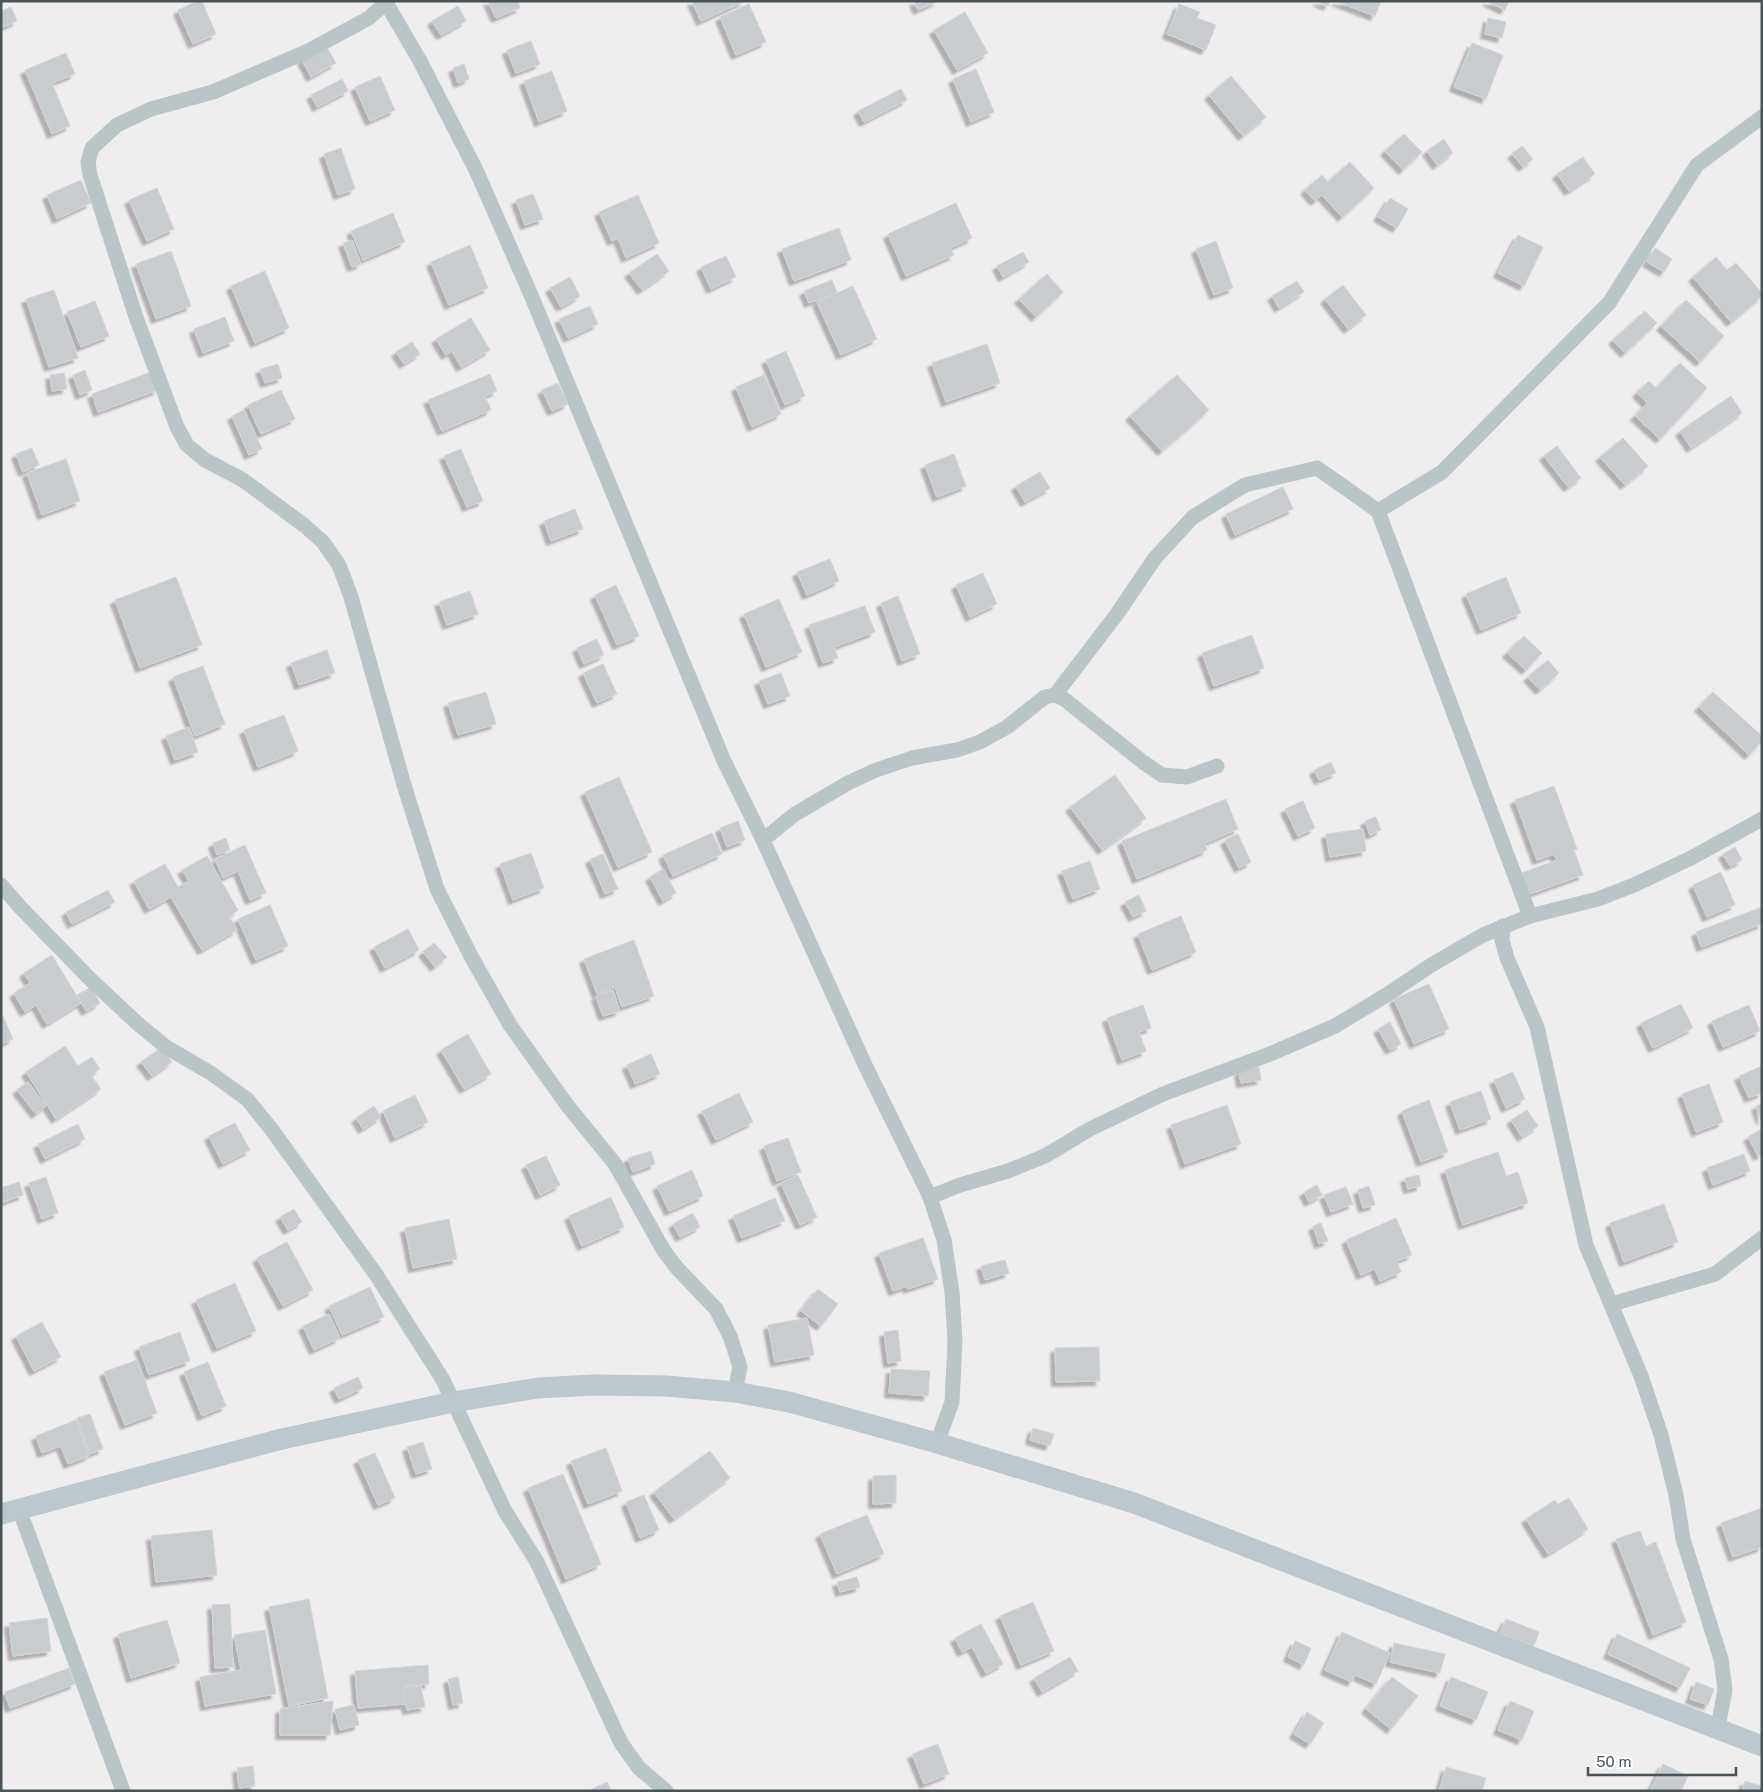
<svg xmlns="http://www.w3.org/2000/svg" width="1763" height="1792" viewBox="0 0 1763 1792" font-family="'Public Sans',sans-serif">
<defs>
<filter id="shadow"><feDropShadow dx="-4.5" dy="4.5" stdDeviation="1" flood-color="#0004"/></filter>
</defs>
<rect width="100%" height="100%" fill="#f0edee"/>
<g fill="#c8cccf" stroke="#d2d5d8" filter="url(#shadow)">
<polygon points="198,1 202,1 216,34 193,44 178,10"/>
<polygon points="488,1 518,1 520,8 496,18"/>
<polygon points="692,1 745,1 701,21"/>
<polygon points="914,1 938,1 918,10"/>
<polygon points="1317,1 1330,1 1328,6"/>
<polygon points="1336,1 1381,1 1375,16"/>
<polygon points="1487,1 1509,1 1505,10"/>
<polygon points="749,4 766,42 736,55 720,17"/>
<polygon points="1179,4 1200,12 1197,18 1216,25 1206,50 1167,34"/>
<polygon points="458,6 466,21 441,35 432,21"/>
<polygon points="11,7 17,21 1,28 1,11"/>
<polygon points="965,12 988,53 957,70 934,30"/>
<polygon points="1488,18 1506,22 1502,38 1485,34"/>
<polygon points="531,41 540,64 516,73 507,50"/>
<polygon points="1472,43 1503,55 1486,99 1454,87"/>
<polygon points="326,46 336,63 311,77 302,60"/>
<polygon points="66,53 75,74 52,83 70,126 52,134 25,70"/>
<polygon points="464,64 469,79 458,83 453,68"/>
<polygon points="976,69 994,112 971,122 953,79"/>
<polygon points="552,71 567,111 539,122 524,81"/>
<polygon points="380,76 395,110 370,121 355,87"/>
<polygon points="1231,76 1266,117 1243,136 1209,95"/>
<polygon points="342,79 348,91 317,107 311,95"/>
<polygon points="901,89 907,100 864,122 858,111"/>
<polygon points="1404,134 1422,152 1403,170 1385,151"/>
<polygon points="1444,139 1453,153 1437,165 1427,151"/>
<polygon points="1522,146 1533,159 1523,167 1512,154"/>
<polygon points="341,148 355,189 338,195 324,154"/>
<polygon points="1583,157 1595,174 1569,191 1557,174"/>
<polygon points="1350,162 1374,188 1342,217 1322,195 1315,201 1305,190 1322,175 1328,182"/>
<polygon points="81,180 91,203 57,219 47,195"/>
<polygon points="157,188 174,229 147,241 129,200"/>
<polygon points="533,194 543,219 525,225 516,200"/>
<polygon points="638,195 659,243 626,258 618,238 612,241 599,212"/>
<polygon points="1390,198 1408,209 1397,228 1378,217"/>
<polygon points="956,203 972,238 950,248 954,255 906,276 888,234"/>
<polygon points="393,213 405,242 363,260 351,231"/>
<polygon points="839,228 851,260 794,281 782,249"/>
<polygon points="1518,235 1543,247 1524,286 1498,273"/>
<polygon points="352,240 361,264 352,267 343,243"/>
<polygon points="1216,241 1233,288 1214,295 1196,249"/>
<polygon points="470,245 488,288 449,305 431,262"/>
<polygon points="1655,248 1672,259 1664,272 1647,262"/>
<polygon points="171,251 191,306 156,319 136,264"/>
<polygon points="1023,252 1029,262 1003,277 997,266"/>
<polygon points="657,254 669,271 642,290 629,273"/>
<polygon points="726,256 736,277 711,289 701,267"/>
<polygon points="1716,257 1727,270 1736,263 1762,293 1762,296 1731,322 1693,277"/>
<polygon points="265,271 289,328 255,343 231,286"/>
<polygon points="1047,274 1063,292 1036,317 1019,299"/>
<polygon points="570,277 580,296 561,307 550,288"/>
<polygon points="832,280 837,293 809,303 804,291"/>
<polygon points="1297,281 1304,292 1279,308 1272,296"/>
<polygon points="1343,285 1366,315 1348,329 1325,299"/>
<polygon points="853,286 877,339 841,355 817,302"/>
<polygon points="54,290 78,358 49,367 26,299"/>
<polygon points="1686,300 1724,336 1700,362 1661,326"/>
<polygon points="95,301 109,336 81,347 67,312"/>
<polygon points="590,306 598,324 568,338 559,319"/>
<polygon points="1645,311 1657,323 1625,353 1613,340"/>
<polygon points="225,317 234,341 203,353 194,329"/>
<polygon points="471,318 490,350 461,367 452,351 446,355 436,339"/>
<polygon points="412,342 420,354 404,364 396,352"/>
<polygon points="987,344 1000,383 946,402 932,363"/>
<polygon points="786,351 805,396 785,405 766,360"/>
<polygon points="1680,363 1707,388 1660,439 1635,416 1647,403 1637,393 1649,381 1656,388"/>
<polygon points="278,364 282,378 265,383 260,369"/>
<polygon points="85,370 92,390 80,395 73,375"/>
<polygon points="151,372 158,390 98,412 92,394"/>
<polygon points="64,373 67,389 52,391 50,375"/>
<polygon points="490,374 497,391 485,396 491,410 442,431 428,400"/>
<polygon points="764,375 781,414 752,427 736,387"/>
<polygon points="1177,375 1209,410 1162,451 1130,416"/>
<polygon points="558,383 568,404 552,411 542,390"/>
<polygon points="281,390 295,419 261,434 248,405"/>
<polygon points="1731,396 1742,413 1691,448 1680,431"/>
<polygon points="244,410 262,449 249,455 232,416"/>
<polygon points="1623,438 1648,466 1625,485 1600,457"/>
<polygon points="1557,446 1581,478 1568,487 1544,456"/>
<polygon points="32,448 39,465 23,472 16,454"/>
<polygon points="461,449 483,501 467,507 444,456"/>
<polygon points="954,454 966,486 937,497 925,465"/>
<polygon points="66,459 80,501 42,515 27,473"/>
<polygon points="1040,472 1050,488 1025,502 1016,486"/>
<polygon points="1283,487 1293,509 1235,535 1226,514"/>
<polygon points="575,509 583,529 551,541 544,521"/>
<polygon points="830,559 839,581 807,595 797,572"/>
<polygon points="983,573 997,604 970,617 956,585"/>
<polygon points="176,577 202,645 140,668 115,600"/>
<polygon points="1506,577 1521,613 1481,630 1466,594"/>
<polygon points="616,585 639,636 617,645 595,595"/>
<polygon points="470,591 478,614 447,625 439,602"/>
<polygon points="898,596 920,654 902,661 881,603"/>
<polygon points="779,599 802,652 766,667 744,614"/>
<polygon points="865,606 875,632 834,647 838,658 823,663 809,625"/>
<polygon points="1252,635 1264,668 1214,686 1202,653"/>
<polygon points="1524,636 1542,653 1526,670 1507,653"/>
<polygon points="597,639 604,655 584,664 577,648"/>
<polygon points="327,650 335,673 299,685 291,663"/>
<polygon points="1548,660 1559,673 1540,690 1528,677"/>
<polygon points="603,664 617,694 597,703 583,673"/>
<polygon points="203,666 225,724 195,736 173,677"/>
<polygon points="781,673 790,696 768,704 759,681"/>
<polygon points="486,692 496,724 458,735 448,703"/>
<polygon points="1713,692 1762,736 1762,741 1749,755 1699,707"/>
<polygon points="284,715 298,751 258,767 244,730"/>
<polygon points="189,727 198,752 175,760 166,736"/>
<polygon points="1331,762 1336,773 1319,780 1314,770"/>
<polygon points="1115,775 1146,818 1102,850 1070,807"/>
<polygon points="619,777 652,852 618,867 585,792"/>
<polygon points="1554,786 1577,849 1574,850 1583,875 1527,895 1519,874 1557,860 1554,854 1537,860 1515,800"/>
<polygon points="1226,799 1238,829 1205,843 1207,850 1137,879 1122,841"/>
<polygon points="1303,801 1315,828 1298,836 1285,809"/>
<polygon points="1376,817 1381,830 1370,835 1365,821"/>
<polygon points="738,821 745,840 727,847 720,828"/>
<polygon points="1363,829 1366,851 1330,857 1326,834"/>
<polygon points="712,833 722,854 673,876 663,855"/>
<polygon points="1238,834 1251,862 1239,868 1225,840"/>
<polygon points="226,838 230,850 217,855 213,843"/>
<polygon points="245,845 266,893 250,900 238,871 223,878 215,859"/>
<polygon points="1735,847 1742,860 1730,866 1723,854"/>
<polygon points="531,853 544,888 513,900 500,864"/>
<polygon points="603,854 618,889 605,894 590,859"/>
<polygon points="207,856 238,910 229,916 237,930 202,950 171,897 149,909 134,881 165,864 178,887 189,881 182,870"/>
<polygon points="1090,861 1100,889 1073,899 1062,871"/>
<polygon points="663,869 676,893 663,901 650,877"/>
<polygon points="1721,872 1735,905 1707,917 1693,885"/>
<polygon points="108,890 115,902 72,924 66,912"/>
<polygon points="1139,895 1146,911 1133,917 1125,902"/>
<polygon points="270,905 288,946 256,960 238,919"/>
<polygon points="1762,907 1762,924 1701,947 1696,932"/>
<polygon points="1181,916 1196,952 1152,970 1138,934"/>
<polygon points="408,929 419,950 385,968 374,947"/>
<polygon points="634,940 654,996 622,1007 615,987 597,994 584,959"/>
<polygon points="434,943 447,957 435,967 423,952"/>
<polygon points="52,955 81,1003 47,1024 36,1005 25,1012 14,993 30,983 24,973"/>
<polygon points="1429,984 1449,1029 1414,1044 1394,999"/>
<polygon points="91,987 100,1003 86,1011 77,995"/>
<polygon points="613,990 620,1011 603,1016 596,996"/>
<polygon points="1681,1004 1693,1028 1653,1048 1641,1023"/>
<polygon points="1143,1005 1151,1028 1139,1032 1146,1051 1122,1060 1107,1018"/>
<polygon points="1749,1005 1760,1031 1723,1047 1712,1021"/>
<polygon points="1,1012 13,1039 1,1044"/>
<polygon points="1390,1022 1401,1044 1390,1050 1378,1029"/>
<polygon points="468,1034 491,1074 464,1089 441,1050"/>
<polygon points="65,1046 78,1066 92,1057 100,1069 91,1075 101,1089 56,1119 26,1072"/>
<polygon points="161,1048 172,1062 152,1076 141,1062"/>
<polygon points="651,1054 660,1074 635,1084 627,1065"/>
<polygon points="1762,1066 1762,1093 1749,1098 1739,1076"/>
<polygon points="1259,1067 1261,1080 1241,1083 1239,1071"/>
<polygon points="1513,1072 1525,1099 1506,1108 1494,1080"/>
<polygon points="28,1082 46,1106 36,1114 17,1090"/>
<polygon points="1709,1084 1723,1122 1696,1132 1682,1094"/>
<polygon points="1481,1091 1491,1119 1460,1130 1450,1102"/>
<polygon points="739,1093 753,1122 716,1140 702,1111"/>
<polygon points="415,1095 428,1122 395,1138 383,1111"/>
<polygon points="1429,1100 1448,1152 1421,1162 1402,1111"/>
<polygon points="1762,1103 1762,1120 1761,1120 1756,1106"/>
<polygon points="1227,1105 1241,1144 1185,1164 1171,1125"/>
<polygon points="374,1106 381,1117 363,1129 356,1118"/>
<polygon points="1527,1110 1538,1126 1522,1137 1511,1120"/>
<polygon points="235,1123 250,1150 223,1164 209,1136"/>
<polygon points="78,1124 85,1139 45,1159 38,1144"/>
<polygon points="1760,1130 1762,1133 1762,1154 1758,1156 1748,1137"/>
<polygon points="788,1138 801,1172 777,1181 764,1146"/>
<polygon points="651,1151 655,1164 633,1172 628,1158"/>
<polygon points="1498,1152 1506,1176 1518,1172 1528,1203 1463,1225 1445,1170"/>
<polygon points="1744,1154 1750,1171 1713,1185 1707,1168"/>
<polygon points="546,1156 560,1185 540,1195 526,1165"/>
<polygon points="692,1170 703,1196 669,1211 657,1186"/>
<polygon points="798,1175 817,1217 800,1225 781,1183"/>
<polygon points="1419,1175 1421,1186 1408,1189 1405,1178"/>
<polygon points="46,1177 58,1213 42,1219 29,1183"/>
<polygon points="19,1182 23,1195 1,1203 1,1188"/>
<polygon points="1317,1185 1322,1195 1309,1202 1304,1192"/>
<polygon points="1369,1186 1375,1205 1363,1208 1358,1190"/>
<polygon points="1346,1187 1353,1204 1331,1212 1324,1195"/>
<polygon points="611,1197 624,1227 582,1246 569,1216"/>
<polygon points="775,1198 785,1221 742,1238 733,1216"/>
<polygon points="1664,1204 1678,1242 1624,1262 1610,1223"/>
<polygon points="294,1209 302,1222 288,1230 280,1217"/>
<polygon points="693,1213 700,1227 680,1237 673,1224"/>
<polygon points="1396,1218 1412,1255 1397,1261 1401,1272 1380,1281 1375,1269 1361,1275 1346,1240"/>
<polygon points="449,1219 457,1259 413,1268 405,1228"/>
<polygon points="1321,1223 1328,1241 1319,1244 1313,1226"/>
<polygon points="923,1238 938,1279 908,1289 907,1286 893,1291 879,1253"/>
<polygon points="287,1242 313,1290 283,1306 257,1258"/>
<polygon points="1005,1260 1009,1273 985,1280 981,1266"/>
<polygon points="235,1283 256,1331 217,1348 196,1300"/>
<polygon points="370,1287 384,1317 342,1335 329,1306"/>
<polygon points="818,1289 838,1304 821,1326 801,1311"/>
<polygon points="329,1314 340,1338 314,1350 303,1326"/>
<polygon points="807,1318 814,1355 775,1362 768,1325"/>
<polygon points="42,1322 61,1357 34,1371 16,1336"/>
<polygon points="898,1330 901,1361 888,1363 884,1332"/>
<polygon points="180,1332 190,1361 149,1375 139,1347"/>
<polygon points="1099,1347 1100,1381 1056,1382 1055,1348"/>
<polygon points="137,1360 157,1413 125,1425 104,1372"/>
<polygon points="208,1362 226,1406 202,1416 184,1372"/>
<polygon points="891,1369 930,1371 928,1396 889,1393"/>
<polygon points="358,1377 363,1388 339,1399 334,1388"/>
<polygon points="90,1414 103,1449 90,1454 77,1418"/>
<polygon points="76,1420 89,1456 68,1464 61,1446 42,1453 36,1436"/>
<polygon points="1033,1428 1054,1434 1050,1446 1030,1440"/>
<polygon points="423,1442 432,1469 416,1474 407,1447"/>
<polygon points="606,1448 622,1491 588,1504 571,1461"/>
<polygon points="710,1451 730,1478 674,1519 654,1492"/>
<polygon points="375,1453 395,1498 378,1505 358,1460"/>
<polygon points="563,1474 601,1564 566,1579 528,1488"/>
<polygon points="896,1475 896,1503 873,1504 873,1476"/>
<polygon points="644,1495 659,1530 640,1538 626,1502"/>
<polygon points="1569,1498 1588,1529 1548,1554 1526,1519 1555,1500 1558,1504"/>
<polygon points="1762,1508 1762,1547 1733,1557 1721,1523"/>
<polygon points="867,1515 884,1554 837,1574 820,1534"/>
<polygon points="212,1530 217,1575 156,1582 151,1536"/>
<polygon points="1640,1531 1646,1546 1656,1542 1686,1622 1653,1635 1616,1539"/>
<polygon points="857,1577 860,1587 840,1592 837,1582"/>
<polygon points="309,1599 328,1698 289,1706 269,1607"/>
<polygon points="1033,1602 1054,1651 1021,1665 1000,1616"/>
<polygon points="230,1604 233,1667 215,1668 212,1605"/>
<polygon points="47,1618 51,1651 13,1656 9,1623"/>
<polygon points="1506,1619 1539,1632 1534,1646 1500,1633"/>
<polygon points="167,1620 180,1663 131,1678 118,1634"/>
<polygon points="981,1624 1003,1664 986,1673 972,1647 962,1652 955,1638"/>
<polygon points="265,1630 276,1694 205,1706 200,1677 241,1670 234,1635"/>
<polygon points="1342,1632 1390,1653 1376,1684 1355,1675 1352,1682 1325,1670"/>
<polygon points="1617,1634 1690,1668 1680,1688 1608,1654"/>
<polygon points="1295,1641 1311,1648 1304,1665 1288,1657"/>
<polygon points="1394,1643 1445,1654 1440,1673 1390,1662"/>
<polygon points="1070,1657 1078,1671 1042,1692 1034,1678"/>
<polygon points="428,1665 429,1684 404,1686 405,1704 358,1708 355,1671"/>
<polygon points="69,1668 75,1684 10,1708 5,1692"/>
<polygon points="458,1677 463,1703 453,1705 448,1679"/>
<polygon points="1392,1677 1418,1696 1391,1729 1366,1709"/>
<polygon points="1451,1677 1488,1692 1476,1720 1440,1706"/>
<polygon points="1696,1682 1714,1689 1708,1705 1690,1699"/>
<polygon points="421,1685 425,1707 407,1710 402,1689"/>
<polygon points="333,1701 330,1735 280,1735 280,1709"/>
<polygon points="1510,1701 1534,1711 1522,1740 1498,1730"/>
<polygon points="354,1705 359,1725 340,1730 335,1709"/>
<polygon points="1307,1712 1324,1723 1310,1744 1294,1734"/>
<polygon points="938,1744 949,1774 924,1784 912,1754"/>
<polygon points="1663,1764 1688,1776 1681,1791 1650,1791"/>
<polygon points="253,1766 255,1786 239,1788 237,1768"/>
<polygon points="1446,1767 1486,1778 1482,1791 1439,1791"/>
<polygon points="1745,1781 1762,1786 1762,1791 1742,1791"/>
<polygon points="607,1782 611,1791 588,1791"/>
</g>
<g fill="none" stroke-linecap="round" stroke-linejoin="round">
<g stroke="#bac5c8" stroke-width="15">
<polyline points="385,1 420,61 476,170 531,295 724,761 763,840 865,1065 930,1197 944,1240 952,1292 955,1342 952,1402 937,1443"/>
<polyline points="386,3 369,18 306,52 213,92 151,109 117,125 92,148 88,162 90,175 136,317 177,427 187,445 205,460 243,480 305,526 323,542 339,565 351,597 404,785 437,889 472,958 510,1025 567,1105 615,1164 664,1251 677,1268 716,1309 730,1336 740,1367 735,1392"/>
<polyline points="1378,511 1442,472 1609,303 1697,165 1762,117"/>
<polyline points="1055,695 1117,614 1155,558 1193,517 1245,485 1317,468 1378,511 1530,916"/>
<polyline points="763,840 795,814 848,783 876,770 912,758 957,750 980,742 1007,727 1045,697 1055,695 1064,699 1143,762 1162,775 1187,777 1217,766"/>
<polyline points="1,885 20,907 91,980 137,1023 166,1047 209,1072 247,1099 272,1130 377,1276 443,1380 505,1511 537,1562 621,1743 639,1768 666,1791"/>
<polyline points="1503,926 1502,940 1507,958 1537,1027 1586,1245 1641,1376 1661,1435 1676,1495 1683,1539 1721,1659 1725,1690 1718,1727"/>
<polyline points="930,1197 960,1185 1008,1171 1045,1156 1090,1129 1163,1094 1270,1054 1335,1026 1388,994 1433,964 1483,935 1530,916 1598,899 1634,885 1691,858 1762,819"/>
<polyline points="1612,1304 1715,1274 1762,1238"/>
<polyline points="19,1509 123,1791"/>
</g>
<polyline stroke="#bbc8cd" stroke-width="21" points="1,1514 282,1439 453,1402 538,1388 593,1385 666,1386 735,1392 789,1402 937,1443 1134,1503 1762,1746"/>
</g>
<rect width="1763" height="1792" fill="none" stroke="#485458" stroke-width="5"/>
<path d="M1588 1767v8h148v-8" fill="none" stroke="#485458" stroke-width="2.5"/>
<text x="1596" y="1767" font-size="15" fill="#485458" stroke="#ffffff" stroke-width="4" paint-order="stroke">50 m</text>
</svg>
